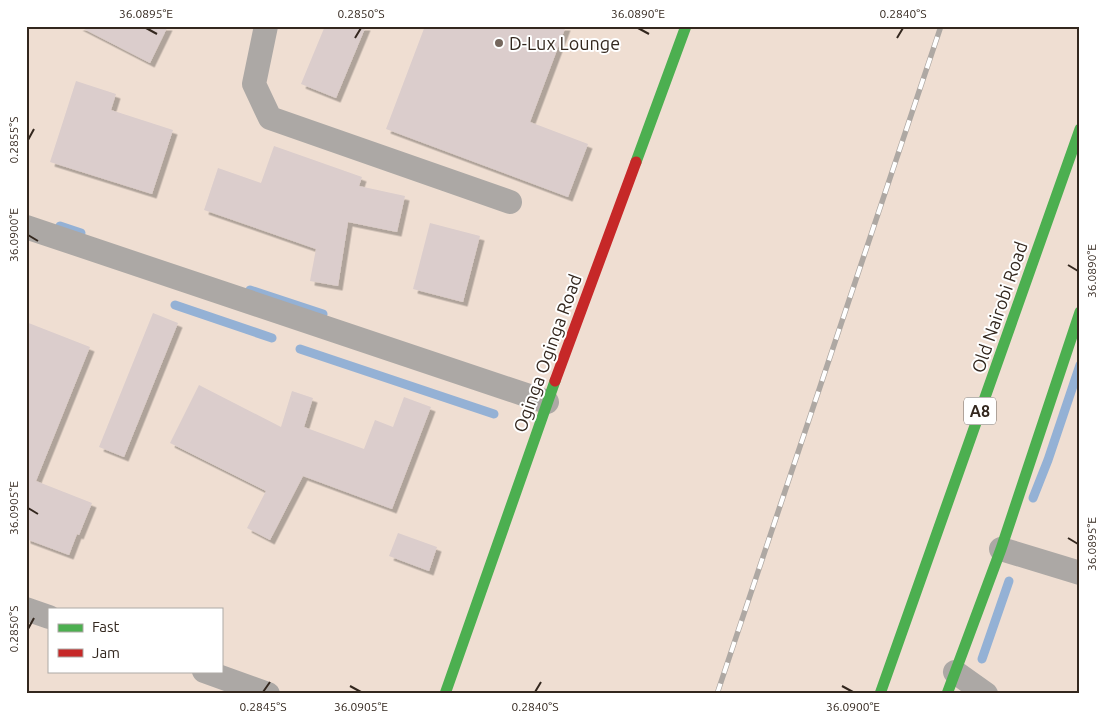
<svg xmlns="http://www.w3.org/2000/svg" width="1106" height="720" viewBox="0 0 1106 720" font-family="Ubuntu,sans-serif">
<defs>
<filter id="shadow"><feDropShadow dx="4.5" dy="4.5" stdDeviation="0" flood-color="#0004"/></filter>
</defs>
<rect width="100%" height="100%" fill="#efded2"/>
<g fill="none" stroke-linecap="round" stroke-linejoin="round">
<g stroke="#94b1d5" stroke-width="9">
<polyline points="60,226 81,233"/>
<polyline points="250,290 323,314"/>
<polyline points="175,305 272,338"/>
<polyline points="300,349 494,414"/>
<polyline points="1033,498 1048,460 1080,365"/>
<polyline points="982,659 1009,581"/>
</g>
</g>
<g fill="#dbcdcc" filter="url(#shadow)">
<polygon points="78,26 168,26 150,63"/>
<polygon points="325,26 366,26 336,98 301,84"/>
<polygon points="425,26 566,26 530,122 588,144 568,197 386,129"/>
<polygon points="76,81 116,94 111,110 173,130 152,194 50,162"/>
<polygon points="274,146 362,177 359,186 405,196 397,232 348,222 338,286 310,281 316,249 204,210 218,168 261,183"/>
<polygon points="430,223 480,236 463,302 413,289"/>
<polygon points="153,313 178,323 124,457 99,447"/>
<polygon points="26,322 90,347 36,481 92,503 79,535 77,534 69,555 26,539"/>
<polygon points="199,385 281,427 292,391 313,398 304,427 364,449 375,420 393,427 404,397 431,407 392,509 303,476 270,540 247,528 266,491 170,443"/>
<polygon points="398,533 437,547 429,571 389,556"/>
</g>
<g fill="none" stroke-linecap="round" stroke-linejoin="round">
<g stroke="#aca8a5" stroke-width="24">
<polyline points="266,26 254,84 270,118 510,202"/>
<polyline points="26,227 547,402"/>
<polyline points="1001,549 1080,573"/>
<polyline points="26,609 49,617"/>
<polyline points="204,671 268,694"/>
<polyline points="955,672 986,694"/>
</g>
<g stroke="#4caf50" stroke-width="11">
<polyline points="636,162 686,26"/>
<polyline points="445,694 555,381"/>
<polyline points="880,694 1080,129"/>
<polyline points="947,694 1001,549 1080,312"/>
</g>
<polyline stroke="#c62828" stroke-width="11" points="555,381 636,162"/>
<defs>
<polyline id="rail" points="717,694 941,26"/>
</defs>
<use href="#rail" stroke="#aea8a3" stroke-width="5.5"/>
<use href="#rail" stroke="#fff" stroke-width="4" stroke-dasharray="11" stroke-linecap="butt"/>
</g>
<path fill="none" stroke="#33271e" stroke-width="2" d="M146,28L157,34M638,28L649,34M355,38L361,28M897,38L903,28M28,140L34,129M28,235L38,241M1068,265L1078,271M28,508L38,514M1068,538L1078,544M28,629L34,618M350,686L361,692M842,686L853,692M263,692L270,682M535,692L541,682"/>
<circle fill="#75675d" stroke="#fff" stroke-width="2" cx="499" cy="43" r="5"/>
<g text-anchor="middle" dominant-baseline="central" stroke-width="4" stroke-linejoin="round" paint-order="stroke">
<rect fill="#fff" stroke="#706862" stroke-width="1" x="964" y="397.5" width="32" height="27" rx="4"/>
<g font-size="16" font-weight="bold" fill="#33271e">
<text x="980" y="411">A8</text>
</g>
<g font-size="18" fill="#33271e" stroke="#fff" text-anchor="start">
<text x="509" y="43">D-Lux Lounge</text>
</g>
<g font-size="18" fill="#33271e" stroke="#fff">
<text transform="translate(999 307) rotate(-71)">Old Nairobi Road</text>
<text transform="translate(547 353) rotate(-70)">Oginga Oginga Road</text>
</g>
</g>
<rect width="1106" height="720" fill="none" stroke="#ffffff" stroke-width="55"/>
<rect x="48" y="608" width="175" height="65" fill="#ffffff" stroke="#ada9a5"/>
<rect x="58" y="624" width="25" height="8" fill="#4caf50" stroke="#ada9a5"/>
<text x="92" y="632" font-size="15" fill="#33271e">Fast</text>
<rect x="58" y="649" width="25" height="8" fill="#c62828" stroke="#ada9a5"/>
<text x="92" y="658" font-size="15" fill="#33271e">Jam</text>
<rect x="28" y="28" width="1050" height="664" fill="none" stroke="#33271e" stroke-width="2"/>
<g font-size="12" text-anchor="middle" fill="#33271e">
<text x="146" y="18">36.0895°E</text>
<text x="361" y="18">0.2850°S</text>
<text x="638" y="18">36.0890°E</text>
<text x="903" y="18">0.2840°S</text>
<text transform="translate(14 140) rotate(-90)" y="4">0.2855°S</text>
<text transform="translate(14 235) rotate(-90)" y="4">36.0900°E</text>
<text transform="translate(1092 271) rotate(-90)" y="4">36.0890°E</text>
<text transform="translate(14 508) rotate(-90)" y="4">36.0905°E</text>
<text transform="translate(1092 544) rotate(-90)" y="4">36.0895°E</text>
<text transform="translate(14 629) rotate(-90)" y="4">0.2850°S</text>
<text x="263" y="711">0.2845°S</text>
<text x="361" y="711">36.0905°E</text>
<text x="535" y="711">0.2840°S</text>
<text x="853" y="711">36.0900°E</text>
</g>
</svg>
